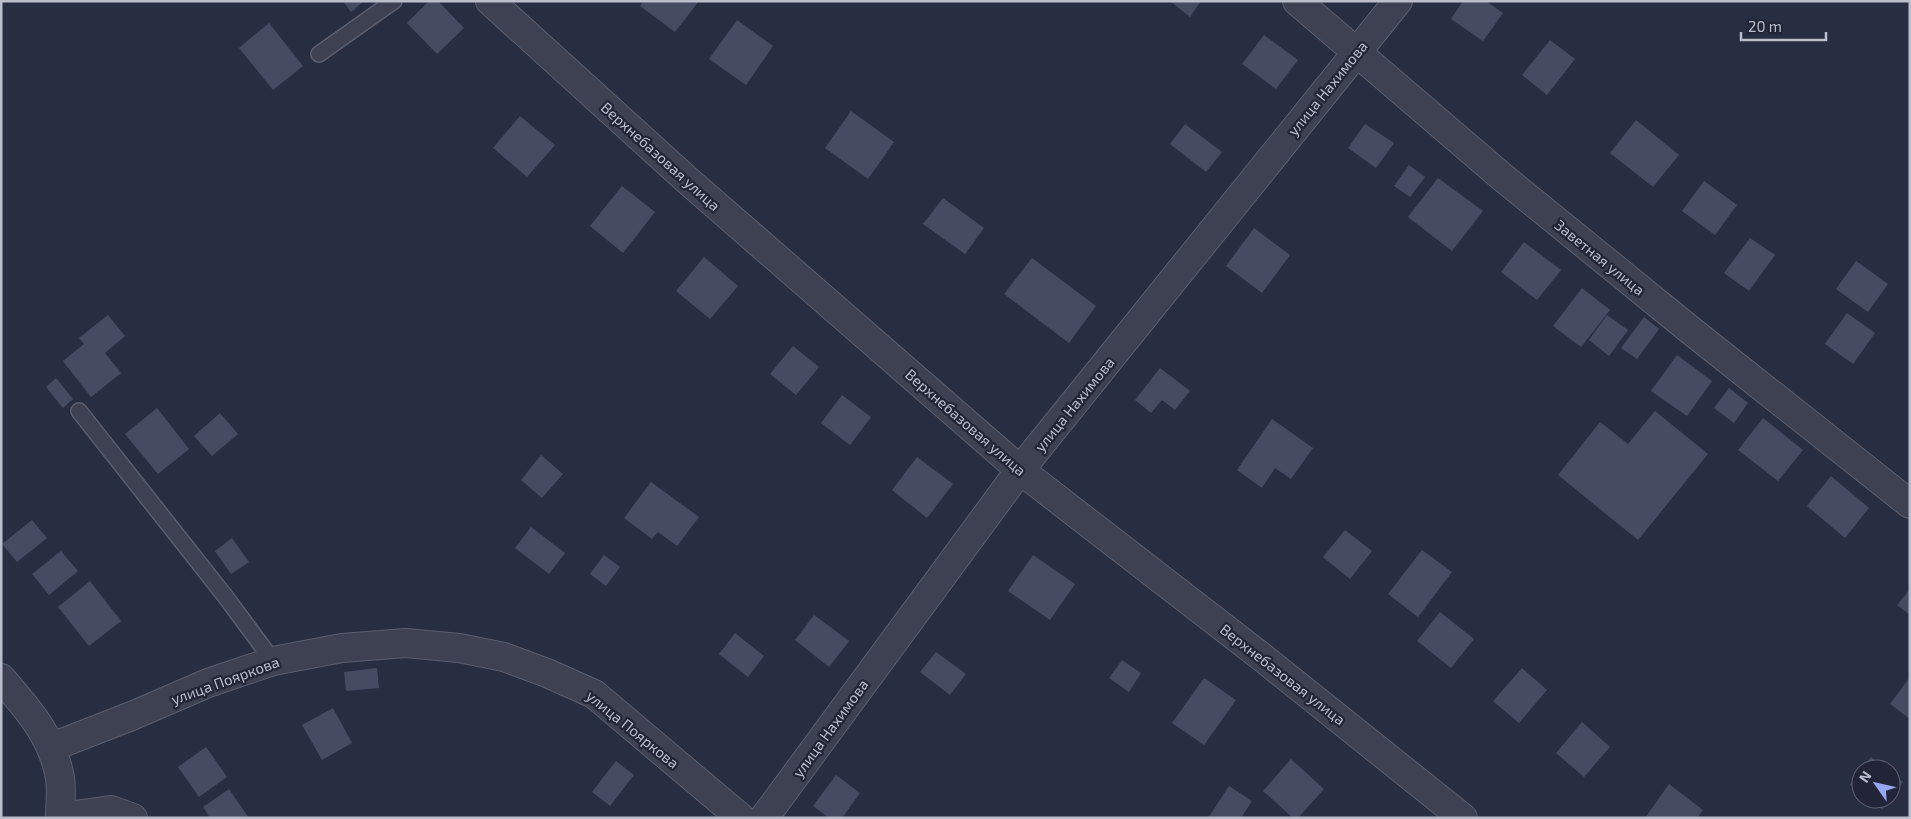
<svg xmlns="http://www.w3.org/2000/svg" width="1911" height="819" viewBox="0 0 1911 819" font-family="'Exo 2',sans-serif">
<rect width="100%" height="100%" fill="#282e42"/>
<g fill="#454b61">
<polygon points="343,1 364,1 351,12"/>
<polygon points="429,1 438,1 464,28 437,54 407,23"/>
<polygon points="643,1 699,1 675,32 640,6"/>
<polygon points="1170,1 1201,1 1190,17"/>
<polygon points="1463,1 1486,1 1503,13 1483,41 1451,19"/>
<polygon points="737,20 773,46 746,85 709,59"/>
<polygon points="269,23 303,66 273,90 239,48"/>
<polygon points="1264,35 1298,60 1276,89 1242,64"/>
<polygon points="1550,40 1575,59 1547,95 1522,75"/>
<polygon points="851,111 894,142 868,179 825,148"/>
<polygon points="520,116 555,145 527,177 493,148"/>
<polygon points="1636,120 1679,155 1653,187 1610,153"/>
<polygon points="1185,124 1222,152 1206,172 1170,144"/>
<polygon points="1365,124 1394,143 1376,168 1348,148"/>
<polygon points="1409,165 1425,177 1410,197 1394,186"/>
<polygon points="1438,178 1483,211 1452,251 1408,217"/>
<polygon points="1704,181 1737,205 1715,235 1682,211"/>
<polygon points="622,186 655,212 623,253 590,226"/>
<polygon points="943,198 984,228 965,254 923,224"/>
<polygon points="1254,228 1290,255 1262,293 1226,266"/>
<polygon points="1750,238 1775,255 1749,291 1724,273"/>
<polygon points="1524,242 1561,270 1537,300 1501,272"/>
<polygon points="704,257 738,286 710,319 676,291"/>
<polygon points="1032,258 1096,306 1069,343 1004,294"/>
<polygon points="1856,261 1888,284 1868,312 1836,289"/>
<polygon points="1582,288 1610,310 1581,347 1553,326"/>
<polygon points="1847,313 1875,333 1853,364 1825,344"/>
<polygon points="108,315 125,336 105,353 121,373 91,397 63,361 84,344 79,338"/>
<polygon points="1607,315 1628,330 1609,356 1589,340"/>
<polygon points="1644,317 1659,329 1637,359 1621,348"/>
<polygon points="793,346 819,367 796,395 770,374"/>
<polygon points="1677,355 1712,381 1687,416 1651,391"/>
<polygon points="1160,368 1190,391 1175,410 1162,400 1151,413 1135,400"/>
<polygon points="56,378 73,399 63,408 46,387"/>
<polygon points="1729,388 1748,403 1734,423 1714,408"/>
<polygon points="842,395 871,417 850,445 821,423"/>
<polygon points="157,408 189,449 158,474 125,434"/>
<polygon points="1655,411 1708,454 1638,540 1558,475 1600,422 1628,444"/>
<polygon points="220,413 238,434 212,456 194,436"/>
<polygon points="1763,418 1803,450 1778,481 1738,450"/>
<polygon points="1272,419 1313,448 1291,479 1275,468 1262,488 1237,470"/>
<polygon points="541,455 563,474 542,498 521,480"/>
<polygon points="917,457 953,484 927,518 892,490"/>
<polygon points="1831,476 1869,508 1845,538 1807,506"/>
<polygon points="651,482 699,517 677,546 658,532 652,539 624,518"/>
<polygon points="32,520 47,538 17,562 2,544"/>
<polygon points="531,527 565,553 549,574 515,548"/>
<polygon points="1345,530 1372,551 1350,579 1323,557"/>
<polygon points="232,538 249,562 231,574 215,551"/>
<polygon points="1422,550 1452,572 1418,617 1388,594"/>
<polygon points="61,551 78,571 49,595 32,574"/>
<polygon points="604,555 620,567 606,586 590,574"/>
<polygon points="1033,555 1075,584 1050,620 1008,591"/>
<polygon points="90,581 121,621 89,646 58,607"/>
<polygon points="1910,589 1910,615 1897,605"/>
<polygon points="1440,612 1474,639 1451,668 1417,641"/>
<polygon points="814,615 849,641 829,667 795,640"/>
<polygon points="735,633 764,656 748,677 719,654"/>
<polygon points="936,652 966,674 950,695 920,672"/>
<polygon points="1122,660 1141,673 1129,692 1109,678"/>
<polygon points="377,668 379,688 346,691 344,672"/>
<polygon points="1522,668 1547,690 1519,723 1493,701"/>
<polygon points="1910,677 1910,719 1890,704"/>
<polygon points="1204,678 1236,700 1204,745 1172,723"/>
<polygon points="333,708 352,743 322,760 302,725"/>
<polygon points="1582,722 1610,747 1584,777 1556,753"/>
<polygon points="206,747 227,777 199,797 178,767"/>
<polygon points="1871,757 1886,769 1862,769"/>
<polygon points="1291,759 1324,789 1298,818 1293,818 1263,791"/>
<polygon points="616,761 634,775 610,806 592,792"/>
<polygon points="1861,770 1861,793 1850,785"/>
<polygon points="1891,772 1903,782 1891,798"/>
<polygon points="836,775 860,793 842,818 829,818 813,806"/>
<polygon points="1669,784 1703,810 1697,818 1645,818"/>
<polygon points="1229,786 1252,801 1241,818 1208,818"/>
<polygon points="229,789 249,818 210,818 203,807"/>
<polygon points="1869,799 1890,799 1882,809"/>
</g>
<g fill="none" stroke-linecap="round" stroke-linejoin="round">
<defs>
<g id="service">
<polyline points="319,54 394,1"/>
<polyline points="79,411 225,596 273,661"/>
</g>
<g id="minor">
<polyline points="490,1 686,179 1020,470 1263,658 1463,818"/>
<polyline points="1297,1 1501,176 1689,329 1910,504"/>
<path d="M1,678C28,709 53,737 60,778C62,790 60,805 60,817L111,810L133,818"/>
<polyline points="52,747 134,715 208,683 273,661 342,648 406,643 459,648 504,657 547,673 594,694 741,818"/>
<polyline points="764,818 1020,470 1398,1"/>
</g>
</defs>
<use href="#service" stroke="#5b5e6f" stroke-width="18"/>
<use href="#minor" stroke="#5b5e6f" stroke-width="30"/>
<use href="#service" stroke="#3d4151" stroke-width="15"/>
<use href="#minor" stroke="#3d4151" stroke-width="28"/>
</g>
<g text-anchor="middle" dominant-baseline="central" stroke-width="4.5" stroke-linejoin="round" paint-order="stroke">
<g font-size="15" fill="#babdcb" stroke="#212537">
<text transform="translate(1327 88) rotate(-51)">улица Нахимова</text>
<text transform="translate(661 156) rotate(42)">Верхнебазовая улица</text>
<text transform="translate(1600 257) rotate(39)">Заветная улица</text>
<text transform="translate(1074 404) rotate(-51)">улица Нахимова</text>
<text transform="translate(966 422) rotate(41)">Верхнебазовая улица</text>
<text transform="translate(1283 674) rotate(38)">Верхнебазовая улица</text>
<text transform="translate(225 680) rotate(-20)">улица Пояркова</text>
<text transform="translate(830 728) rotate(-54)">улица Нахимова</text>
<text transform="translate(633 729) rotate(39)">улица Пояркова</text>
</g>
</g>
<rect width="1911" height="819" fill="none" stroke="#babdcb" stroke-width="5"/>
<g transform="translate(1876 784) rotate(304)"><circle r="24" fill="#212537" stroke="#5e6272"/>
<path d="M0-4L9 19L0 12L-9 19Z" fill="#97a6f3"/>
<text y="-8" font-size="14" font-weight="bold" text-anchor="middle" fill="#babdcb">N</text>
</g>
<path d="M1741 32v8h85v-8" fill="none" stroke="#babdcb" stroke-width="2.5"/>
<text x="1748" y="32" font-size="15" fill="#babdcb" stroke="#212537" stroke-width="4" paint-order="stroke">20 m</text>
</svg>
